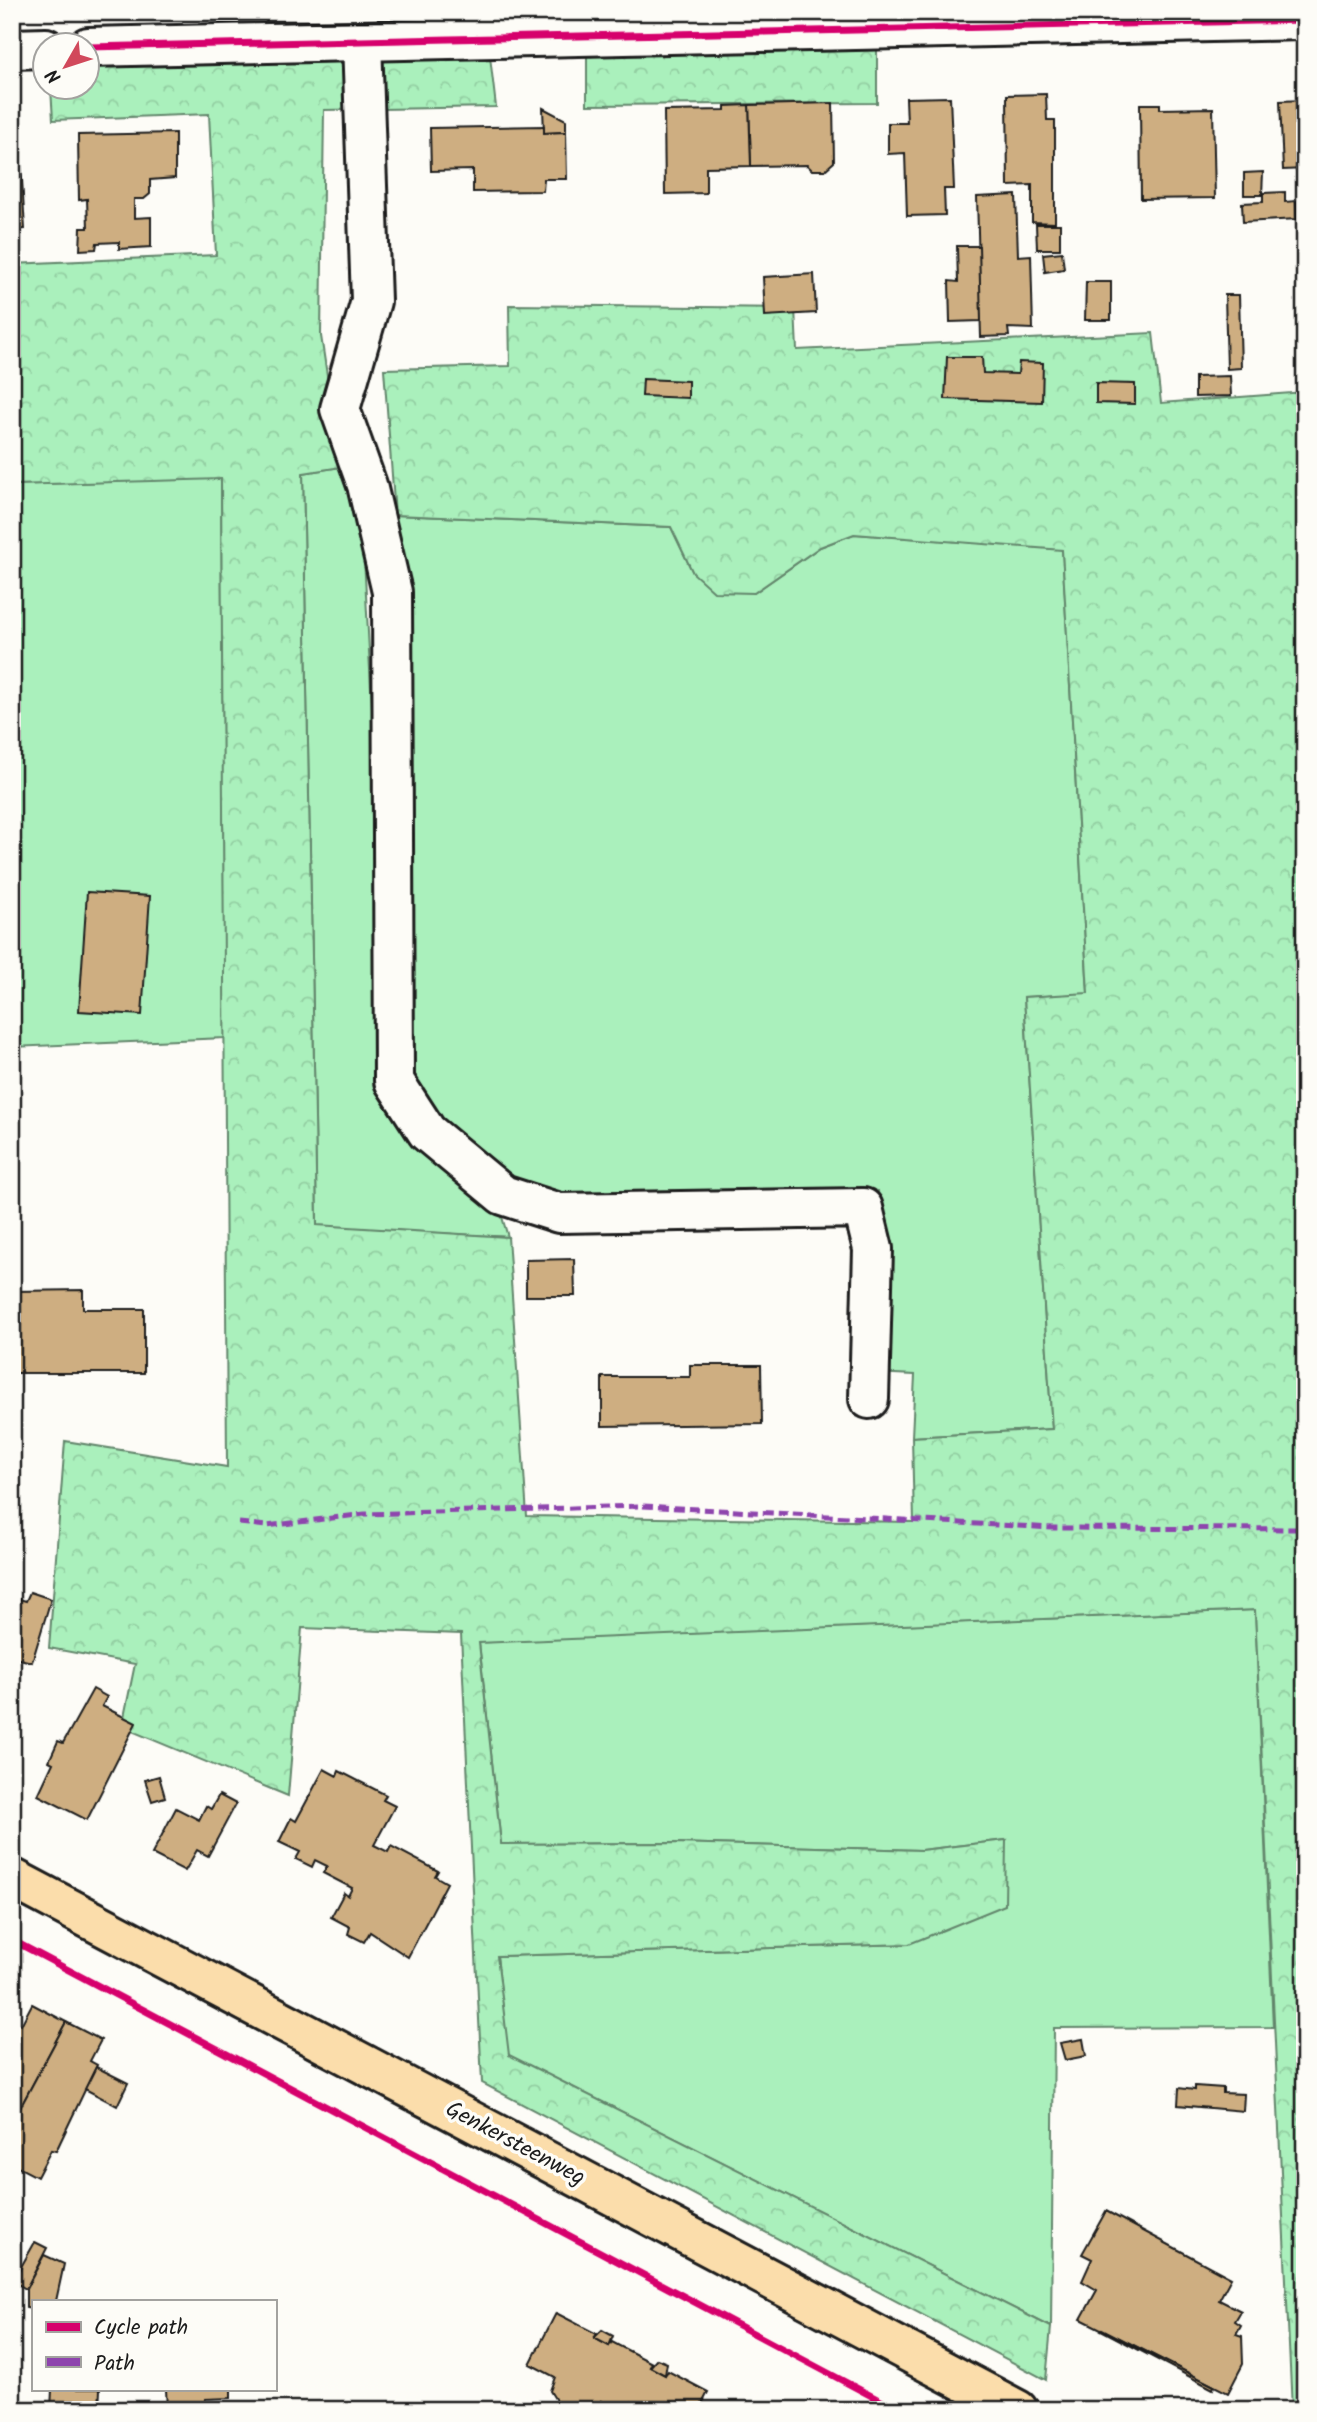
<svg xmlns="http://www.w3.org/2000/svg" width="1317" height="2422" viewBox="0 0 1317 2422" font-family="Kalam,sans-serif">
<defs>
<pattern id="forest-crowns" width="20" height="18" patternUnits="userSpaceOnUse" patternTransform="scale(1.75)"><rect width="20" height="18" fill="#aaf0bc"/><path d="M2 6a3 3 0 1 1 6 0M12 15a3 3 0 1 1 6 0" fill="none" stroke="#92cda1"/></pattern>
</defs>
<rect width="100%" height="100%" fill="#fdfcf7"/>
<filter id="ink" filterUnits="userSpaceOnUse"><feTurbulence type="fractalNoise" baseFrequency=".0143" numOctaves="2"/><feDisplacementMap in="SourceGraphic" scale="14" xChannelSelector="R" yChannelSelector="G"/><feConvolveMatrix kernelMatrix="1 2 1 2 8 2 1 2 1" color-interpolation-filters="sRGB"/></filter>
<g filter="url(#ink)">
<g fill="#aaf0bc" stroke="#63866c" stroke-width="2">
<polygon points="341,467 362,520 376,782 373,1067 385,1101 399,1125 436,1163 502,1217 508,1237 317,1226 303,473"/>
<polygon points="221,478 225,1038 12,1047 12,485"/>
<polygon points="395,515 671,527 693,573 754,593 820,547 854,534 1062,549 1088,994 1024,997 1052,1429 912,1437 915,1375 874,1373 878,1191 588,1204 519,1196 442,1127 414,1082 406,1001 407,661"/>
<polygon points="1255,1610 1273,2027 1054,2028 1051,2327 508,2055 497,1956 909,1944 1006,1840 921,1850 672,1843 501,1844 479,1642"/>
</g>
<g fill="url(#forest-crowns)" stroke="#63866c" stroke-width="2">
<polygon points="877,43 877,103 587,105 587,45"/>
<polygon points="489,48 496,107 324,110 321,336 341,467 303,473 317,1225 508,1237 527,1516 914,1522 912,1437 1052,1429 1024,997 1088,993 1062,550 854,534 820,547 754,593 714,592 693,573 671,527 395,515 384,369 510,366 509,305 795,308 797,350 1153,333 1161,403 1305,392 1305,2410 1292,2410 1255,1610 479,1643 501,1844 672,1843 921,1850 1006,1840 1005,1905 909,1944 497,1956 509,2055 1051,2327 1046,2380 482,2083 461,1634 302,1628 288,1796 122,1727 135,1664 49,1648 65,1441 227,1467 221,479 12,485 12,264 216,255 209,114 53,120 51,88 88,88 88,62"/>
</g>
<g fill="#ceae81" stroke="#1c1c1c" stroke-width="2">
<polygon points="1046,94 1047,120 1055,120 1055,223 1032,222 1032,185 1008,186 1007,95"/>
<polygon points="950,97 954,189 944,189 945,215 907,216 905,153 888,154 888,123 907,123 906,98"/>
<polygon points="1305,100 1305,169 1283,170 1280,101"/>
<polygon points="833,103 834,162 825,170 812,170 807,165 751,166 749,105"/>
<polygon points="1140,104 1160,104 1160,109 1213,108 1215,198 1141,199"/>
<polygon points="749,105 751,166 706,167 706,193 665,194 664,111 725,110 725,106"/>
<polygon points="543,108 566,120 566,132 544,133"/>
<polygon points="544,126 544,133 566,132 567,179 544,179 543,191 473,192 473,170 431,171 430,128"/>
<polygon points="175,133 175,178 150,180 150,194 144,199 134,199 134,218 151,217 151,247 119,249 119,242 97,243 96,249 80,250 81,228 88,228 87,199 79,200 78,135"/>
<polygon points="20,146 25,229 12,230 12,147"/>
<polygon points="1263,172 1262,195 1244,195 1244,173"/>
<polygon points="1285,192 1285,202 1296,201 1297,219 1243,222 1242,203 1263,202 1263,193"/>
<polygon points="1016,195 1018,256 1031,255 1033,329 1008,328 1009,336 981,337 977,197"/>
<polygon points="1036,224 1060,224 1060,249 1037,249"/>
<polygon points="957,246 979,246 981,321 950,322 949,281 958,282"/>
<polygon points="1062,252 1064,269 1045,272 1043,254"/>
<polygon points="814,274 816,313 765,316 763,277"/>
<polygon points="1086,282 1111,282 1111,320 1085,320"/>
<polygon points="1225,295 1239,295 1241,368 1227,369"/>
<polygon points="947,357 982,357 983,373 1018,374 1019,362 1043,363 1042,402 945,399"/>
<polygon points="1230,376 1231,396 1195,397 1195,377"/>
<polygon points="643,379 688,381 688,398 642,396"/>
<polygon points="1096,383 1135,384 1135,404 1096,403"/>
<polygon points="87,892 150,896 142,1015 79,1011"/>
<polygon points="574,1259 575,1296 526,1296 526,1260"/>
<polygon points="83,1290 83,1309 144,1309 144,1373 14,1373 15,1291"/>
<polygon points="690,1365 761,1365 762,1424 602,1426 602,1377 690,1377"/>
<polygon points="30,1592 51,1599 32,1662 19,1659 12,1682 12,1600 16,1598 26,1601"/>
<polygon points="93,1689 107,1697 102,1706 136,1723 87,1820 38,1795 53,1763 49,1761 58,1741 63,1743"/>
<polygon points="324,1769 337,1776 339,1771 386,1795 383,1800 395,1806 374,1845 388,1852 391,1846 438,1871 435,1876 447,1883 408,1957 370,1932 364,1942 348,1934 350,1927 331,1917 344,1893 348,1896 352,1888 323,1873 327,1866 315,1860 312,1867 296,1859 300,1852 279,1842 291,1818 296,1821"/>
<polygon points="159,1776 165,1797 152,1801 145,1780"/>
<polygon points="219,1795 236,1804 208,1856 197,1850 185,1871 152,1854 176,1808 199,1820 206,1806 211,1809"/>
<polygon points="32,2004 66,2022 12,2123 12,2022 21,2025"/>
<polygon points="66,2022 101,2040 90,2061 97,2065 56,2151 51,2150 37,2177 12,2164 12,2138 16,2131 12,2130 12,2123"/>
<polygon points="1083,2039 1086,2056 1065,2060 1060,2043"/>
<polygon points="96,2067 128,2083 117,2106 85,2089"/>
<polygon points="1195,2086 1223,2088 1223,2093 1244,2094 1243,2111 1178,2105 1179,2088 1195,2090"/>
<polygon points="1106,2211 1231,2278 1219,2300 1241,2311 1235,2321 1241,2325 1236,2334 1242,2336 1243,2364 1228,2393 1081,2319 1097,2290 1082,2281 1092,2259 1082,2254"/>
<polygon points="35,2242 47,2248 26,2289 13,2281"/>
<polygon points="44,2255 64,2264 56,2301 66,2301 33,2301 33,2309 26,2308 26,2289"/>
<polygon points="556,2313 597,2334 594,2338 609,2346 612,2342 652,2363 650,2367 665,2375 668,2371 708,2392 699,2410 646,2410 632,2402 628,2410 617,2410 601,2401 597,2410 567,2410 557,2402 550,2391 555,2377 530,2364"/>
<polygon points="1102,2329 1214,2386 1213,2389 1101,2330"/>
<polygon points="602,2330 613,2336 609,2346 594,2338"/>
<polygon points="657,2359 667,2363 665,2375 650,2367"/>
<polygon points="52,2389 100,2389 99,2410 51,2410"/>
<polygon points="166,2389 231,2389 231,2398 205,2399 205,2410 167,2410"/>
</g>
<g fill="none" stroke-linecap="round" stroke-linejoin="round">
<defs>
<g id="minor">
<polyline points="362,41 371,301 340,409 367,485 392,592 394,1081 427,1132 503,1195 559,1213 863,1208 873,1249 869,1399"/>
<polyline points="88,47 1305,20"/>
<polyline points="12,49 46,48"/>
</g>
<polyline id="major" points="12,1878 1018,2410"/>
</defs>
<use href="#minor" stroke="#1c1c1c" stroke-width="44"/>
<use href="#major" stroke="#1c1c1c" stroke-width="44"/>
<use href="#minor" stroke="#fdfcf7" stroke-width="38"/>
<use href="#major" stroke="#fbddab" stroke-width="38"/>
<polyline stroke="#8e44ad" stroke-width="5" stroke-dasharray="10 5" stroke-linecap="butt" points="239,1523 267,1526 365,1514 642,1506 1054,1528 1305,1529"/>
<defs>
<g id="cycleway">
<polyline points="88,47 1305,20"/>
<polyline points="12,1940 898,2410"/>
</g>
</defs>
<use href="#cycleway" stroke="#fdfcf7" stroke-width="11"/>
<use href="#cycleway" stroke="#d6006c" stroke-width="7"/>
</g>
</g>
<g text-anchor="middle" dominant-baseline="central" stroke-width="7" stroke-linejoin="round" paint-order="stroke">
<g font-size="23" fill="#1c1c1c" stroke="#fdfcf7">
<text transform="translate(515 2144) rotate(28)">Genkersteenweg</text>
</g>
</g>
<rect width="1317" height="2422" fill="none" stroke="#fdfcf7" stroke-width="42"/>
<rect x="21" y="21" width="1275" height="2380" fill="none" stroke="#1c1c1c" stroke-width="2.5" filter="url(#ink)"/>
<rect x="32" y="2300" width="245" height="91" fill="#fdfcf7" stroke="#a3a29f" stroke-width="2"/>
<rect x="46" y="2322" width="35" height="10" fill="#d6006c" stroke="#a3a29f" stroke-width="2"/>
<text x="94" y="2334" font-size="21" fill="#1c1c1c">Cycle path</text>
<rect x="46" y="2357" width="35" height="10" fill="#8e44ad" stroke="#a3a29f" stroke-width="2"/>
<text x="94" y="2370" font-size="21" fill="#1c1c1c">Path</text>
<g transform="translate(66 66) rotate(231)"><circle r="33" fill="#fdfcf7" stroke="#a3a29f" stroke-width="2"/>
<path d="M0-5L12 26L0 18L-12 26Z" fill="#d1495b"/>
<text y="-10" font-size="19" font-weight="bold" text-anchor="middle" fill="#1c1c1c">N</text>
</g>
</svg>
